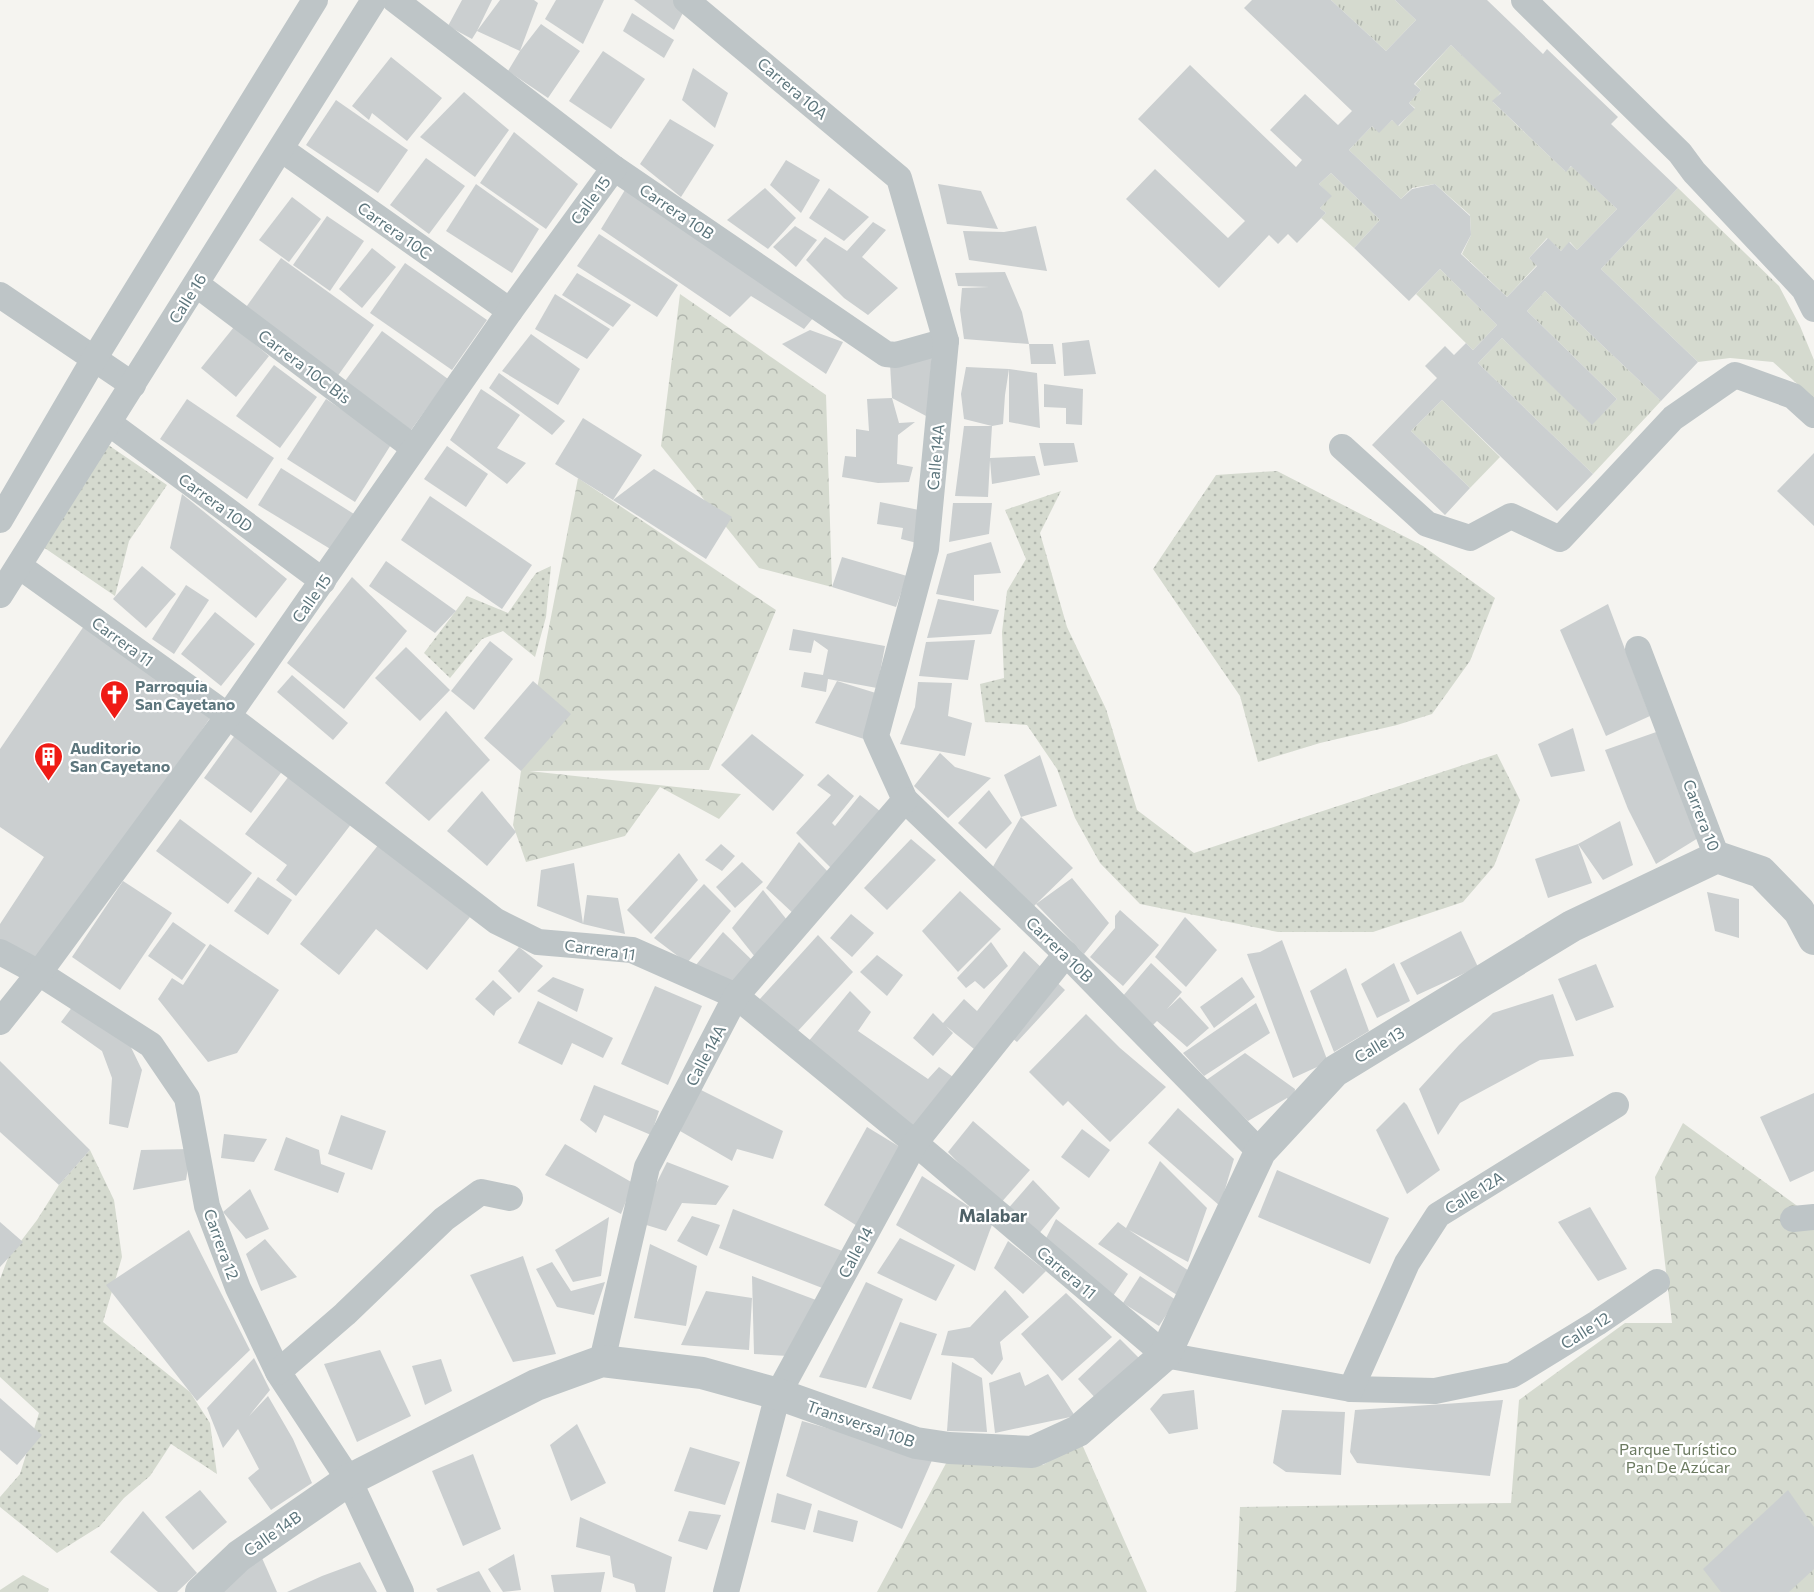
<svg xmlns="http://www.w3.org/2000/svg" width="1814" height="1592" viewBox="0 0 1814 1592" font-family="Commissioner,sans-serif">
<defs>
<pattern id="grass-tufts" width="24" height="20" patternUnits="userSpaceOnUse" patternTransform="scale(1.5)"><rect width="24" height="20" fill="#d5dacf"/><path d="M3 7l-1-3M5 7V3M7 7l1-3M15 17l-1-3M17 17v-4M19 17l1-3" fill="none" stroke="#b0b5ad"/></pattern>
<pattern id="forest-crowns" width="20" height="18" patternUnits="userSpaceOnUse" patternTransform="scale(1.5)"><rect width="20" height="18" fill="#d5dacf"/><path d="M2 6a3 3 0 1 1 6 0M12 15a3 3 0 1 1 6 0" fill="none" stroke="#b0b5ad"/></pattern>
<pattern id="park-dots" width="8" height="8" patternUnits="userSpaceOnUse" patternTransform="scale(1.5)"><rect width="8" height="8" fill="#d5dacf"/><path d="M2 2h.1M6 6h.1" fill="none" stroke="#b0b5ad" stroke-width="1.8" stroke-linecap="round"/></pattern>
</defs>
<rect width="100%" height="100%" fill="#f5f4f0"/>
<g fill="url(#grass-tufts)">
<polygon points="1331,0 1395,0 1416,20 1386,51"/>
<polygon points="1451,45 1501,92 1493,102 1565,171 1572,166 1617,209 1577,250 1570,242 1561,251 1547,238 1529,258 1537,265 1507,297 1462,254 1471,235 1470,215 1435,184 1412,188 1401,199 1349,150 1372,126 1379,132 1392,120 1399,126 1415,108 1409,103 1421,90 1415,84"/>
<polygon points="1331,173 1380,220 1354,248 1321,218 1326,213 1320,208 1331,196 1319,184"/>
<polygon points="1678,188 1779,286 1800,326 1814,360 1814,399 1773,362 1730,358 1698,362 1601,269"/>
<polygon points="1440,269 1497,325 1473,350 1416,294"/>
<polygon points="1545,291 1661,401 1593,474 1478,363 1502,338 1592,424 1617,399 1527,311"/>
<polygon points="1442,400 1500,457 1470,488 1411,431"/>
</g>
<g fill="url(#forest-crowns)">
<polygon points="680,294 826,395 832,587 759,568 661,446"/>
<polygon points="578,478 776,610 709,770 529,771 741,794 719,819 660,787 625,836 526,862 513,825 521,771"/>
<polygon points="1683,1123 1814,1218 1814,1592 1234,1592 1236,1591 1240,1507 1511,1503 1519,1400 1625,1323 1672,1323 1655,1177"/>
<polygon points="1081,1442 1147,1592 877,1592 951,1454 1043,1465"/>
<polygon points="23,1575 49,1589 48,1592 0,1592 0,1590"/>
</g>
<g fill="url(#park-dots)">
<polygon points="98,438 167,485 129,541 115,596 30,538"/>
<polygon points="1277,471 1423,546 1495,598 1470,661 1432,714 1397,725 1320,743 1258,762 1240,696 1153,569 1216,475"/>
<polygon points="1061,491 1040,533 1067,627 1106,709 1137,810 1194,853 1497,754 1520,800 1494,866 1463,902 1373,932 1278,932 1140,904 1100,863 1075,818 1057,769 1027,725 985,722 980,684 1004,678 1002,632 1007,591 1026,559 1005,510"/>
<polygon points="551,566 546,617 535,657 503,631 482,639 450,678 424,653 467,596 508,613 536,573"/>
<polygon points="90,1150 114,1200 122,1257 103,1322 190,1392 210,1423 217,1474 171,1444 150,1476 124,1498 100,1526 57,1553 0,1507 0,1497 20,1474 39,1413 0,1377 0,1279 8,1258 37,1220 59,1185"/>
</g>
<g fill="#cbcfd0" fill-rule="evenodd">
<polygon points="462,0 492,0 477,31 500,0 534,0 538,3 520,51 541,24 580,51 548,98 508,71 520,51 477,31 472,39 448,26"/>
<polygon points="556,0 604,0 583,44 545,19"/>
<polygon points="634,0 673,0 685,9 674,30"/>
<path d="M1252,0H1331L1386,51L1416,20L1395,0H1487L1543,54L1547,49L1618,117L1611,124L1678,188L1601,269L1698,362L1661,401L1545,291L1527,311L1617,399L1592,425L1502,338L1478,363L1593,474L1557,511L1442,400L1411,431L1470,488L1445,515L1372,445L1437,378L1425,366L1445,346L1454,355L1466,343L1473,350L1497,325L1440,269L1409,301L1354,248L1380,220L1331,173L1319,184L1332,196L1320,208L1326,213L1297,243L1288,234L1278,244L1269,235L1219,288L1126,199L1155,169L1228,238L1245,221L1138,119L1190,65L1296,167L1302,160L1270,130L1305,94L1338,125L1352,111L1244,8ZM1451,45L1501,93L1492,101L1566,172L1571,166L1617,209L1577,250L1569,242L1561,251L1548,238L1529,258L1537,266L1507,297L1461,254L1471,235L1470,216L1435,184L1412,189L1401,199L1349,150L1372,126L1379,133L1392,120L1398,126L1415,109L1409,103L1421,90L1414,84Z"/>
<polygon points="632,13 674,40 664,58 623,31"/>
<polygon points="603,51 645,79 611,129 569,101"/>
<polygon points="391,57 442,98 407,141 372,113 369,120 352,106"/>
<polygon points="693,68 728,93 715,128 682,100"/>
<polygon points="464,92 509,130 475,177 420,137"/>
<polygon points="336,100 408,150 378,193 306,145"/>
<polygon points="670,119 714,145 681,197 640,164"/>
<polygon points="514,132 578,184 546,229 480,183"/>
<polygon points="426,158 465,186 429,234 390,205"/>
<polygon points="786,160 820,180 801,213 770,185"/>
<polygon points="476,184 539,229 512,273 446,231"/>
<polygon points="938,184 981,191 998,229 947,224"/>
<polygon points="628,185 818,312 804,329 751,296 730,317 601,229"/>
<polygon points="765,188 796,218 768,249 727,220"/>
<polygon points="829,188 869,217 844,241 809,218"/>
<polygon points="292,197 321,219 289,262 259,240"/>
<polygon points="327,216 364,241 330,291 293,265"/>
<polygon points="873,222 886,230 862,257 898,288 868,315 844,298 806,260 825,237 847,251"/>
<polygon points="795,226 817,240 796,267 773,247"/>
<polygon points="1036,226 1047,271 969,260 963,231 1004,232"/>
<polygon points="599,234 678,285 657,317 577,266"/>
<polygon points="372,248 396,267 362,308 339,289"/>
<polygon points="281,258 374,325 337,377 244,310"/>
<polygon points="405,263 487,320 452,370 370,313"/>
<polygon points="1005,272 1022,312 1029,344 964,339 960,310 962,288 989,287 958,286 955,273"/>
<polygon points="577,273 631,305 613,327 562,295"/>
<polygon points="555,294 610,329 587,359 535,329"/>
<polygon points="234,327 269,356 236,397 201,368"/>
<polygon points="810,330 843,342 826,374 782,344"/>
<polygon points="382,331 448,379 411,430 345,381"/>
<polygon points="531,334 580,369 558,405 502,371"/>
<polygon points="1089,340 1096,374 1064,376 1062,343"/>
<polygon points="1029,344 1053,344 1056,364 1031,364"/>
<polygon points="932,349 928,417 892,398 890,364"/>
<polygon points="274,365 317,397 280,448 236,416"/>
<polygon points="966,367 1009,369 1037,373 1040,428 1009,422 1009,369 1005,395 1003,424 992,426 990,458 1035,456 1040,475 992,484 990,460 988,497 955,496 964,426 992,426 964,419 961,394"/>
<polygon points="499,373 565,421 552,435 489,388"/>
<polygon points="1044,384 1083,389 1082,425 1066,424 1066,408 1044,407"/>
<polygon points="481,389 520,415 497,448 526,463 507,484 450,440"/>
<polygon points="892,398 899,423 915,422 898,435 897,464 913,467 909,482 878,483 842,477 845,456 856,457 856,429 869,431 867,399"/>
<polygon points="187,399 274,458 247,499 160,439"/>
<polygon points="326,399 392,443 355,502 287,459"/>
<polygon points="583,418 642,455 613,500 555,464"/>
<polygon points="1039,443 1074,443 1078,462 1044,466"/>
<polygon points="447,446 488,474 466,507 424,479"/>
<polygon points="1814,453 1814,526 1777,491"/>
<polygon points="281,468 354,514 332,550 258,505"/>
<polygon points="654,469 732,517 706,559 613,500"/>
<polygon points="182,494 287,579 256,618 170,548"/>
<polygon points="430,496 532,565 502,609 401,540"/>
<polygon points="880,502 919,510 917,543 901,539 903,528 877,524"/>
<polygon points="953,503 992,503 989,534 949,542"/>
<polygon points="991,542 1001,573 974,575 974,601 936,594 947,554"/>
<polygon points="842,557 907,576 896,607 832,587"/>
<polygon points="386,561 456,611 435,633 369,586"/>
<polygon points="142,566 176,594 146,628 113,599"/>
<polygon points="352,577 407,631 344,709 287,663"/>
<polygon points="186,585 209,600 174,654 152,639"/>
<polygon points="938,599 999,610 991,634 927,638"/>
<polygon points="1608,604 1650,716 1606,736 1560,630"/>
<polygon points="215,612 255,644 221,686 181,654"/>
<polygon points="84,626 212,715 39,969 0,946 0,924 44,857 0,827 0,749"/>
<polygon points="793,629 885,646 877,688 828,679 826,692 801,687 804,672 823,675 828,650 814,640 811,653 789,650"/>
<polygon points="975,640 968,680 919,676 926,642"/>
<polygon points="490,641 513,659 474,710 451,691"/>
<polygon points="406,647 450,690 420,721 375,678"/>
<polygon points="292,675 348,723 333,740 277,692"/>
<polygon points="533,681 571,714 521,771 484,738"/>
<polygon points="837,681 879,694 864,739 815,723"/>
<polygon points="918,682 952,683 948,716 972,723 965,756 900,744 915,707"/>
<polygon points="446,711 490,760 429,821 385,783"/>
<polygon points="1573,728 1585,771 1551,777 1538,744"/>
<polygon points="1662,730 1703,835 1656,864 1628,809 1605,750"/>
<polygon points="238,731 286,766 251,813 204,778"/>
<polygon points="752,734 804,775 773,811 721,765"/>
<polygon points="940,753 955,767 991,778 948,818 914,786"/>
<polygon points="1040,755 1057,806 1021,817 1004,775"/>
<polygon points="828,774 854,796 832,823 835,826 860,795 886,816 835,872 796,833 831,795 817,785"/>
<polygon points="289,776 352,823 296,896 276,880 287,865 245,834"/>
<polygon points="989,790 1012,823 986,849 958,823"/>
<polygon points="482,791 516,832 487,866 447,831"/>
<polygon points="1021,817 1073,868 1036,904 1072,878 1109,923 1084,954 1036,904 1029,912 990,872"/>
<polygon points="180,819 252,873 228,904 156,851"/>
<polygon points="1620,821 1633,865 1603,880 1578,844 1592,883 1548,898 1535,859 1578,844"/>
<polygon points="911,839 936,860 887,910 864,888"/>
<polygon points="799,842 833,877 795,915 766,888"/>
<polygon points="379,844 470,917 427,970 376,929 339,975 300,944"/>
<polygon points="721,844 735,856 722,871 705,860"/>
<polygon points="679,853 698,880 651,934 627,910"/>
<polygon points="742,862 763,882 735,908 716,887"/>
<polygon points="574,863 583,924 587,895 618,898 625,934 583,924 537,906 541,870"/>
<polygon points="258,877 292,900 268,935 234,911"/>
<polygon points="123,881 172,913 120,990 72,957"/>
<polygon points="704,884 731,911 687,963 654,938"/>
<polygon points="763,890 791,925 759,962 732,928"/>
<polygon points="960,891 1001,929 958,972 922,931"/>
<polygon points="1707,892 1739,899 1739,938 1715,931"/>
<polygon points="1120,910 1159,945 1123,986 1090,957 1115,928 1115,916"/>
<polygon points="851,914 874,933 852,957 830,938"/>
<polygon points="1185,917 1217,950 1186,987 1155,957"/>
<polygon points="173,922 206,945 182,980 148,956"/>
<polygon points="1461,931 1478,967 1417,995 1400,963"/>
<polygon points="723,932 755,963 732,987 691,971"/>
<polygon points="818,935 853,972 796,1033 759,1000"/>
<polygon points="1282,940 1328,1062 1293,1078 1247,954 1260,952"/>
<polygon points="991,942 1008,966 984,989 975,981 966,988 957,978"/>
<polygon points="210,944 279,990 237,1053 208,1062 158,999 172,978 183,985"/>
<polygon points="519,947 543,966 519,993 498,971"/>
<polygon points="1024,951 1065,990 1017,1042 995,1025 974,1049 946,1026 953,1033 933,1056 913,1038 933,1013 943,1023 964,999 977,1011"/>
<polygon points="877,955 903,975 887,996 860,972"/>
<polygon points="1151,963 1182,992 1167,1009 1180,997 1209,1028 1187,1047 1157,1021 1153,1025 1122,997"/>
<polygon points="1394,963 1410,1001 1377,1018 1361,984"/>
<polygon points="1596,964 1614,1007 1576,1021 1558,979"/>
<polygon points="1346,968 1369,1031 1334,1052 1310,991"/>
<polygon points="553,977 584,989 577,1012 537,991"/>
<polygon points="1242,977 1255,997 1214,1028 1200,1007"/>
<polygon points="493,980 512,998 496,1011 494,1016 475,999"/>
<polygon points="655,986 702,1006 668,1085 621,1064"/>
<polygon points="850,991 871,1012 858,1031 928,1079 939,1067 970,1089 923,1139 808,1042"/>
<polygon points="1553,994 1574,1056 1540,1060 1460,1103 1438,1135 1419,1089 1459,1045 1493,1013"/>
<polygon points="538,1001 613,1038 603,1058 572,1043 562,1065 518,1043"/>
<polygon points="76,1002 125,1035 142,1070 128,1128 109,1124 112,1078 102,1051 61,1022"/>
<polygon points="1256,1003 1270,1033 1204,1076 1183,1053"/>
<polygon points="1086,1014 1120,1048 1166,1087 1110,1142 1068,1101 1063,1106 1029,1072"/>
<polygon points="1245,1053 1295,1089 1293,1108 1287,1098 1248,1121 1205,1081"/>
<polygon points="0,1061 90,1150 59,1185 0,1132"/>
<polygon points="594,1085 659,1111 651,1135 604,1115 596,1133 580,1120"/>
<polygon points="697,1088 783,1131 773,1159 737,1149 732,1161 680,1131"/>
<polygon points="1814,1093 1814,1171 1790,1182 1760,1117"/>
<polygon points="1404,1102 1407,1105 1440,1170 1407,1194 1376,1130"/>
<polygon points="1178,1108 1234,1159 1220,1206 1148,1143"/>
<polygon points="341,1115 386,1131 372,1170 328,1154"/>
<polygon points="973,1121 1030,1170 999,1205 948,1152"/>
<polygon points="867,1127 913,1155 870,1234 824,1205"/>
<polygon points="1082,1129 1110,1150 1089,1178 1061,1157"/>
<polygon points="224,1134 267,1139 254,1162 221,1158"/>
<polygon points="286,1137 319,1150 321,1164 345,1173 338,1193 274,1170"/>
<polygon points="565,1144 633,1183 621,1214 545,1175"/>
<polygon points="191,1149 186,1180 133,1190 141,1150"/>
<polygon points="1160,1161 1207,1208 1188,1262 1129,1230 1189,1271 1177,1295 1098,1244 1118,1222 1126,1228"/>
<polygon points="667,1162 729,1186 716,1205 682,1203 666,1231 643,1224 651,1194"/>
<polygon points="1277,1170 1389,1218 1370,1264 1258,1217"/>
<polygon points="922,1176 993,1222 975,1271 896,1225"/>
<polygon points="1033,1180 1060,1208 1037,1236 1005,1212"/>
<polygon points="250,1189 269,1229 246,1239 223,1212"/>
<polygon points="1590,1207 1627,1269 1598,1281 1558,1222"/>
<polygon points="733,1209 845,1252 830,1291 719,1248"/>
<polygon points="692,1216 720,1225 707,1256 677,1241"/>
<polygon points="609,1217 601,1276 573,1282 555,1250"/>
<polygon points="1056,1219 1128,1274 1113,1296 1043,1244"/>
<polygon points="0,1222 23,1242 0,1267"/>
<polygon points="189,1230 250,1350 197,1401 106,1285"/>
<polygon points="900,1238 955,1265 936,1301 877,1273"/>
<polygon points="265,1239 297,1277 261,1291 246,1254"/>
<polygon points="1008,1241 1046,1271 1023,1294 994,1268"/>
<polygon points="650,1244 697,1266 686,1326 634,1318"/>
<polygon points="523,1256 556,1354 513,1362 470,1275"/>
<polygon points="552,1262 571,1291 605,1282 594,1315 557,1307 536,1269"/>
<polygon points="752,1276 816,1300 788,1356 754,1354"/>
<polygon points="1140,1276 1176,1300 1159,1326 1123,1303"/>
<polygon points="866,1282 903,1299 866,1388 819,1377"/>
<polygon points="1005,1290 1029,1317 1000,1342 1003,1359 992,1375 973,1358 941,1355 948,1331 970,1327"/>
<polygon points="706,1291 752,1298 749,1350 681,1345"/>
<polygon points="1066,1293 1112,1337 1062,1381 1021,1334"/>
<polygon points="900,1322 937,1334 911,1400 872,1388"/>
<polygon points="1120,1339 1143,1362 1098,1401 1078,1379"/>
<polygon points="380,1350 411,1416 357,1442 324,1364"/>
<polygon points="254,1358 270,1390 249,1416 268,1396 293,1439 312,1483 271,1510 248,1478 259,1469 238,1429 223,1448 207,1408"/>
<polygon points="441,1359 452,1391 425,1405 412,1366"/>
<polygon points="952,1362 982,1378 987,1432 947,1431"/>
<polygon points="1020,1372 1025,1386 1048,1374 1075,1416 995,1433 989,1383"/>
<polygon points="1194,1390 1198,1429 1169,1434 1150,1409 1163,1394"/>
<polygon points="0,1398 42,1435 17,1465 0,1450"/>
<polygon points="1503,1400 1490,1476 1357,1463 1350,1452 1355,1410"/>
<polygon points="1282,1410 1345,1412 1341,1475 1286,1472 1273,1463"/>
<polygon points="802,1421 933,1458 902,1529 786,1476"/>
<polygon points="577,1424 606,1483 571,1501 550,1445"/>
<polygon points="690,1447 740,1462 725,1505 674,1491"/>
<polygon points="473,1454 501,1529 463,1546 432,1471"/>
<polygon points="200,1490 227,1522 193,1550 165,1517"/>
<polygon points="1788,1490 1814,1527 1814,1569 1789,1592 1721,1592 1703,1569"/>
<polygon points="777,1493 812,1504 805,1530 771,1522"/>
<polygon points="818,1510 858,1521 853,1542 813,1532"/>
<polygon points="143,1511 197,1573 177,1592 158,1592 110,1552"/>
<polygon points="689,1511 721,1515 707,1550 678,1541"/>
<polygon points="580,1517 672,1557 665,1592 636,1592 634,1584 613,1577 610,1556 576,1547"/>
<polygon points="514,1554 521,1590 503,1592 488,1569"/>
<polygon points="262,1558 277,1592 214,1592"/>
<polygon points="360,1562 377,1592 287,1592 322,1576"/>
<polygon points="479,1571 491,1592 438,1592 436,1589"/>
<polygon points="605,1572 601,1592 554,1592 551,1575"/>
</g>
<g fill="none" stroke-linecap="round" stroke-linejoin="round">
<g stroke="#bec5c7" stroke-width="26">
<polyline points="395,0 614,168 886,354 896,355 946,341"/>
<polyline points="686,0 899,178 946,341 926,549 876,736 905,800 1066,954 1260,1152"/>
<polyline points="1524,0 1680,153 1694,172 1804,289 1814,309"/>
<polyline points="281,149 510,311"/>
<polyline points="196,284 414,448"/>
<polyline points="0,295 133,385"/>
<polyline points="109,423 323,581"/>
<polyline points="1342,447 1427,524 1470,538 1511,516 1560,539 1673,418 1735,375 1793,396 1814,415"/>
<polyline points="0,520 94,359 315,0"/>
<polyline points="19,566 228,716 496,921 538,942 632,950 736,996 915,1143 1165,1355 1351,1389 1435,1391 1512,1375 1597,1323 1657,1282"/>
<polyline points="0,595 374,0"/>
<polyline points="1638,649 1717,857"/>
<polyline points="0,952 39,973 151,1045 187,1098 207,1206 238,1288 278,1372 349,1480 401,1592"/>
<polyline points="0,1022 39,973 228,716 510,311 614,168"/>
<polyline points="1793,1219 1814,1217"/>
<polyline points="602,1361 647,1167 736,996 905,800"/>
<polyline points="278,1372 345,1314 444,1219 481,1192 510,1198"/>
<polyline points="1351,1389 1407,1263 1438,1215 1616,1105"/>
<polyline points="726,1592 778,1394 915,1143 1066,954"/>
</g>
<polyline stroke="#bec5c7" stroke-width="32" points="201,1592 239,1556 349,1480 536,1385 602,1361 702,1373 778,1394 916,1443 949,1448 1032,1452 1078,1431 1165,1355 1260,1152 1335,1071 1572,926 1717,857 1761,872 1799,911 1814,939"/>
</g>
<defs>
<symbol id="church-pin" viewBox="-11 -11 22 30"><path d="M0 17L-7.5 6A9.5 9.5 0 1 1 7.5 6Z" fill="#ef1b15" stroke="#fff"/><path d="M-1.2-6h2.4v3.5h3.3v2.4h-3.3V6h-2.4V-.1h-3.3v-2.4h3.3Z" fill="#fff"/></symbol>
<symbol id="building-pin" viewBox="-11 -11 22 30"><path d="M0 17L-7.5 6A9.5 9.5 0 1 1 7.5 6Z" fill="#ef1b15" stroke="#fff"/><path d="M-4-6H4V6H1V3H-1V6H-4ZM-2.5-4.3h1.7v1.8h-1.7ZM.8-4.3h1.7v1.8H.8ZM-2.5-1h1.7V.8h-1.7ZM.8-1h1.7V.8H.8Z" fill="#fff"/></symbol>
</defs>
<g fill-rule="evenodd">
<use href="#church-pin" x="98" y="678" width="33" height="45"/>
<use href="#building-pin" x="32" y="740" width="33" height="45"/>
</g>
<g text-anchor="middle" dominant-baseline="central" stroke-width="4.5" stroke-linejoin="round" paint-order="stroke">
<g font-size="16" fill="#5d767d" stroke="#fff">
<text transform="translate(793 88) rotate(40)">Carrera 10A</text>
<text transform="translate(590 200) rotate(-54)">Calle 15</text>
<text transform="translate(677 211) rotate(34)">Carrera 10B</text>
<text transform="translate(395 230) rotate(35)">Carrera 10C</text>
<text transform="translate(187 298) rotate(-58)">Calle 16</text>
<text transform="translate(305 366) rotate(37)">Carrera 10C Bis</text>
<text transform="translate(935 457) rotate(-85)">Calle 14A</text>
<text transform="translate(216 502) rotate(36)">Carrera 10D</text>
<text transform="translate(311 598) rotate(-55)">Calle 15</text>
<text transform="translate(123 641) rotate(36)">Carrera 11</text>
<text transform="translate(1702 815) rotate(69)">Carrera 10</text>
<text transform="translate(600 949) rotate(8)">Carrera 11</text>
<text transform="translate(1060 949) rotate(44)">Carrera 10B</text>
<text transform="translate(1379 1044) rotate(-31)">Calle 13</text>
<text transform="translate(705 1055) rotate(-62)">Calle 14A</text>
<text transform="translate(1474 1192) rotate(-32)">Calle 12A</text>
<text transform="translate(222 1244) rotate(70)">Carrera 12</text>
<text transform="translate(855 1252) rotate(-62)">Calle 14</text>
<text transform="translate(1067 1272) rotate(40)">Carrera 11</text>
<text transform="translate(1585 1330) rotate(-32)">Calle 12</text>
<text transform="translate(861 1423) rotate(19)">Transversal 10B</text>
<text transform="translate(272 1533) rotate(-35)">Calle 14B</text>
</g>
<g font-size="16" font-weight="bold" fill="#5d767d" stroke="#fff" text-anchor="start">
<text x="135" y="685">Parroquia<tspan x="135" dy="18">San Cayetano</tspan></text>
<text x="70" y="747">Auditorio<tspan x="70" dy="18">San Cayetano</tspan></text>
</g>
<g font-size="16" fill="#6b7a60" stroke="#fff">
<text x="1678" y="1448">Parque Turístico<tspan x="1678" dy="18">Pan De Azúcar</tspan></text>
</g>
<g font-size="18" font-weight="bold" fill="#4f6268" stroke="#fff">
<text x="993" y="1215">Malabar</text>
</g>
</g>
</svg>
